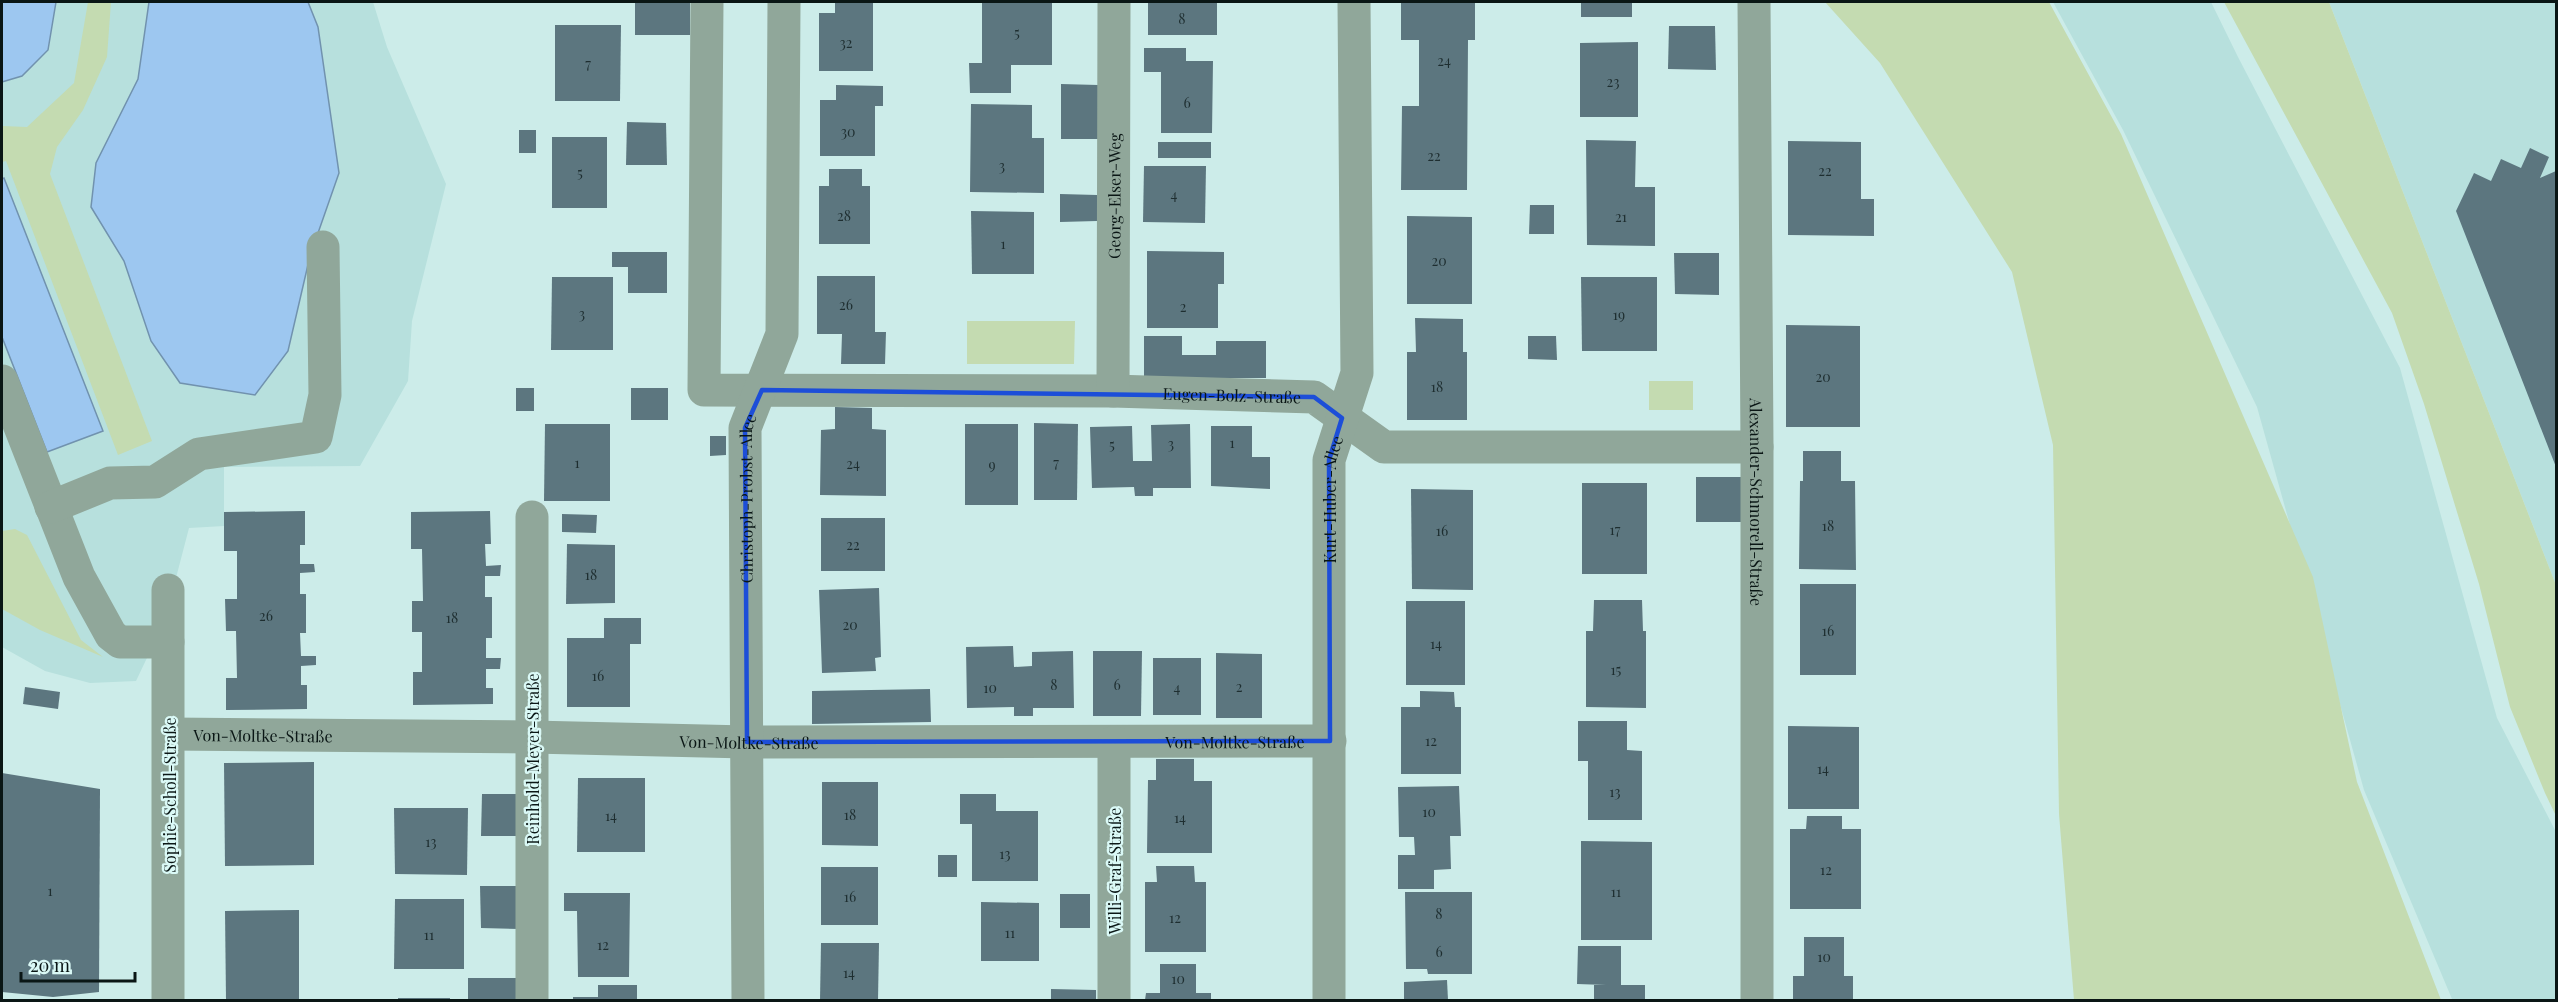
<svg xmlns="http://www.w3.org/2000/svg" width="2558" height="1002" font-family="'Playfair Display',serif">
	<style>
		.built { fill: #b7e0dd }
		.green { fill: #c4dbb1 }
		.water { fill: #9dc7f0; stroke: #7192ae; stroke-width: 1.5 }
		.building { fill: #5c767f }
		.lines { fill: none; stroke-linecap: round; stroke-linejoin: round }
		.minor { stroke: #90a79a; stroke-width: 33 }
		.marked { fill: none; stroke: #1d4ed8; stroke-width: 4.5; stroke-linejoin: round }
		.labels { text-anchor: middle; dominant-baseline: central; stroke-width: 4.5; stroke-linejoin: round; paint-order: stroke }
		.number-label { font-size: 14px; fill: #1e2e30 }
		.street-label { font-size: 16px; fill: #0a1615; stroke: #daf9f6 }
	</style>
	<rect width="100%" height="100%" fill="#ccece9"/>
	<g class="built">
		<path d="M2 2H373L387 47 446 184 412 321 408 381 360 466 224 467V526L189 528 165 620 136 681 90 683 45 671 2 647Z"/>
		<path d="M2053 2H2211L2238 57 2400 368 2497 718 2556 832V1000L2452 999 2364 790 2257 407 2123 130Z"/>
		<path d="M2329 2H2556V585Z"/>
	</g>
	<g class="green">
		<path d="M88 2H111L107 57 83 110 57 147 50 174 152 441 118 455 6 161 2 162V126L27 127 74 83Z"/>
		<path d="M1825 2H2049L2121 134 2313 577 2357 782 2441 1000H2074L2059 814 2053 445 2012 272 1880 63Z"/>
		<path d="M2224 2H2329L2556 585V816L2545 793 2510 707 2479 584 2424 404 2392 313Z"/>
		<path d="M967 321H1075L1074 364H967Z"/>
		<rect x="1649" y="381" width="44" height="29"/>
		<path d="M15 529 27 535 81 640 103 657 40 630 2 609V531Z"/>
	</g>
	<g class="water">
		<path d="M2 2H56L48 50 22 76 2 82Z"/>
		<path d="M149 2H308L318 27 339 173 310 256 288 351 255 395 180 383 151 341 124 261 91 207 96 163 138 79Z"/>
		<path d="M4 178 103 431 47 452 2 337V179Z"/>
	</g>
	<g class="building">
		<rect x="635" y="2" width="55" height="33"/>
		<path d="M835 2H873V71H819V13H835Z"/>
		<path d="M982 2H1052V65H1011V93H970L969 63H982Z"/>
		<rect x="1148" y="2" width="69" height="33"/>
		<path d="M1401 2H1475V40H1468L1467 190H1401L1402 106H1419V40H1401Z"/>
		<rect x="1581" y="2" width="51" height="15"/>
		<path d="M555 25H621L620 101H555Z"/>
		<path d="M1669 26H1715L1716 70 1668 69Z"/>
		<path d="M1638 42V117H1580V43Z"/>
		<path d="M1144 48H1186V61H1213L1212 133H1161V72H1144Z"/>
		<path d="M1061 84 1098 85V139H1061Z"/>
		<path d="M836 85 883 86V106H875V156H820V100H836Z"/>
		<path d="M971 104 1032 105V138H1044V193L970 192Z"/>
		<path d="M627 122 666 123 667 165H626Z"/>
		<rect x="519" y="130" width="17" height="23"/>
		<rect x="552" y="137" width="55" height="71"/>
		<path d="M1586 140 1636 141 1635 187H1655V246L1587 245Z"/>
		<path d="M1788 141 1861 142V199H1874V236L1788 235Z"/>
		<rect x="1158" y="142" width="53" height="16"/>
		<path d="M2530 148 2549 157 2540 178 2556 171V467L2456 211 2474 173 2491 181 2501 159 2521 168Z"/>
		<path d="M1144 166H1206L1205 223 1143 222Z"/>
		<path d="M829 169H862V186H870V244H819V186H829Z"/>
		<path d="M1060 194 1097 195V221L1060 222Z"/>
		<path d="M1530 205H1554V234H1529Z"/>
		<path d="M971 211 1034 212V274H972Z"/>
		<path d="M1407 216 1472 217V304H1407Z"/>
		<path d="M1147 251 1224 252V284H1218V328H1147Z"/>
		<path d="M612 252H667V293H628V267H612Z"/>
		<path d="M1674 253H1719V295L1675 294Z"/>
		<path d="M817 276H875V332H886L885 364H841L842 334H817Z"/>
		<path d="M552 277H613V350H551Z"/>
		<path d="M1581 277H1657V351H1582Z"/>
		<path d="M1415 318 1463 319V352H1467V420H1407V352H1416Z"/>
		<path d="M1786 325 1860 326V427H1786Z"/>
		<path d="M1144 336H1182V355H1216V341H1266V378H1144Z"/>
		<path d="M1528 336H1556L1557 360 1528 359Z"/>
		<rect x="516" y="388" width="18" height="23"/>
		<rect x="631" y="388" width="37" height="32"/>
		<path d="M835 407 872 408V429L886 430V496L820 495 821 430 835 429Z"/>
		<path d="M1034 423 1078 424 1077 500H1034Z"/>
		<path d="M545 424H610V501H544Z"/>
		<rect x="965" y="424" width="53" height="81"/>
		<path d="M1190 424 1191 488H1153V496H1135L1134 487 1092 488 1090 427 1132 426 1133 461H1152L1151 425Z"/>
		<path d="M1211 426H1252V457H1270V489L1211 486Z"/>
		<path d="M710 436H726V455L710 456Z"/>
		<path d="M1803 451H1841V481H1855L1856 570 1799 569 1800 481H1803Z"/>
		<rect x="1696" y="477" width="45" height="45"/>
		<rect x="1582" y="483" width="65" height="91"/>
		<path d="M1411 489 1473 490V590L1412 589Z"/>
		<path d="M305 511V545H300V564H314L315 572 300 573V594H306V633H300L301 656H316V665L301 666V685H307V709L226 710V678H237L236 631H226L225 599H237V551H224V512Z"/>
		<path d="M490 511 491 544H485L486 566 501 565 500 576H485V597H492V638H486V658H501L500 669H486V688H493V704L413 705V672H422V632H412V601H423L422 549H411V512Z"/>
		<path d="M562 514 597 515 596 533 562 532Z"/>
		<rect x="821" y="518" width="64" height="53"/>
		<path d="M567 544 615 545V603L566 604Z"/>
		<rect x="1800" y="584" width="56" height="91"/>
		<path d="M879 588 881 657 875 658 876 671 822 673 819 590Z"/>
		<path d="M1594 600H1642L1643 631H1646V708L1586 707V631H1593Z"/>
		<rect x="1406" y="601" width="59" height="84"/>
		<path d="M604 618H641V644H630V707H567V638H604Z"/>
		<path d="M1013 646 1014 667 1032 666V652L1073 651 1074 708H1033V716H1014V707L967 708 966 647Z"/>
		<path d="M1093 651H1142L1141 716H1093Z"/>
		<path d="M1216 653 1262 654V718H1216Z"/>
		<rect x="1153" y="658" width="48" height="57"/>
		<path d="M25 687 60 692 58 709 23 704Z"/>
		<path d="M930 689 931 722 812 724V691Z"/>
		<path d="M1420 691 1454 692 1455 707H1461V774H1401V707H1420Z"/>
		<path d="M1578 721H1627V750L1642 751V820H1588V761H1578Z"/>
		<path d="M1788 726 1859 727V809H1788Z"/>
		<path d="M1156 759H1194V781H1212V853H1147L1148 780H1156Z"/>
		<path d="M314 762V865L225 866 224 763Z"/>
		<path d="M2 773 100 789 99 992 53 997 2 992Z"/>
		<path d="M578 778H645V852H577Z"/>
		<path d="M822 782H878V846L822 845Z"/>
		<path d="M1459 786 1461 836H1450L1451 869 1434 870V889H1398V855H1415L1414 837H1399L1398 787Z"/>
		<path d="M482 794H519V836H481Z"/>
		<path d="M960 794H996V811H1038V881H972V824H960Z"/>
		<path d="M394 808H468L467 875 395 874Z"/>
		<path d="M1807 816H1842V829H1861V909H1790V829H1806Z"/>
		<path d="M1581 841 1652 842V940H1581Z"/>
		<rect x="938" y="855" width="19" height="22"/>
		<path d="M1156 866H1194L1195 882H1206V952H1145V882H1157Z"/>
		<rect x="821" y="867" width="57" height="58"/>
		<path d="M480 886H519V929L481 928Z"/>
		<path d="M1405 892H1472V974H1428L1427 969H1406Z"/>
		<path d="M564 893H630L629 977H578L577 911H564Z"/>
		<rect x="1060" y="894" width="30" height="34"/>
		<path d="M395 899H464V969H394Z"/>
		<path d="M981 902 1039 903V961H981Z"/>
		<path d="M299 910V1000H226L225 911Z"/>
		<path d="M1804 937H1844V976H1853V1000H1793V976H1804Z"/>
		<path d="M821 943H879L878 1000H820Z"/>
		<path d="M1578 946H1621V985H1645V1000H1594V985H1606L1577 984Z"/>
		<path d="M1160 964H1196V993H1211V1000H1145L1146 993H1160Z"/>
		<rect x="468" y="978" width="51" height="22"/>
		<path d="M1447 980 1448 1000H1404V982Z"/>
		<path d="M598 985H637V1000H573V997H598Z"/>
		<path d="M1051 989 1096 990V1000H1051Z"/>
		<rect x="398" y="998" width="52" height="2"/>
	</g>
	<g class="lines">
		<g class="minor">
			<path id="s1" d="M707 2 704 390 1113 391 1314 397 1384 447H1757"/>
			<path id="s2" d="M1754 2 1757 447V1000"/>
			<path d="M2 381 79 577 111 635 120 642H168"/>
			<path id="s3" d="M1113 391 1114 2"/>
			<path d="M51 507 110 483 155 482 199 454 316 437 325 395 323 247"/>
			<path id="s4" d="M169 734 532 737 747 742 1330 741"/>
			<path d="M168 1000V590"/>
			<path d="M532 1000V517"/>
			<path id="s5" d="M748 1000 745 428 782 334 784 2"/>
			<path d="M1114 1000V742"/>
			<path id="s6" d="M1329 1000V460L1357 373 1354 2"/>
		</g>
	</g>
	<path class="marked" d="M762 390 1314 397 1342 418 1329 460 1330 741 747 742 745 428Z"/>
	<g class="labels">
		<g class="number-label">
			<text x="1182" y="18">8</text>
			<text x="1017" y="32">5</text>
			<text x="846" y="42">32</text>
			<text x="1444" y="60">24</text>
			<text x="588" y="63">7</text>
			<text x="1613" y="81">23</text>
			<text x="1187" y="102">6</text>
			<text x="848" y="131">30</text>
			<text x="1434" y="155">22</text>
			<text x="1002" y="165">3</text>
			<text x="1825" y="170">22</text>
			<text x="580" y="172">5</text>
			<text x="1174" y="194">4</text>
			<text x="844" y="215">28</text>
			<text x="1621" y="216">21</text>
			<text x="1003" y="243">1</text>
			<text x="1439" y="260">20</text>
			<text x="846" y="304">26</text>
			<text x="1183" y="306">2</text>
			<text x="582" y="313">3</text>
			<text x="1619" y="314">19</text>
			<text x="1823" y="376">20</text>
			<text x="1437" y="386">18</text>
			<text x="1232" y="442">1</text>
			<text x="1171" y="443">3</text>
			<text x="1112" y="444">5</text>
			<text x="577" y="462">1</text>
			<text x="1056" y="462">7</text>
			<text x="853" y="463">24</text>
			<text x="992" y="464">9</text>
			<text x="1828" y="525">18</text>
			<text x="1615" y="529">17</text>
			<text x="1442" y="530">16</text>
			<text x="853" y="544">22</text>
			<text x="591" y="574">18</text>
			<text x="266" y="615">26</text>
			<text x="452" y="617">18</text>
			<text x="850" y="624">20</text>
			<text x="1828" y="630">16</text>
			<text x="1436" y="643">14</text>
			<text x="1616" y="669">15</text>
			<text x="598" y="675">16</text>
			<text x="1054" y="684">8</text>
			<text x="1117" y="684">6</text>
			<text x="1239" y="686">2</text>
			<text x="990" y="687">10</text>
			<text x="1177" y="687">4</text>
			<text x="1431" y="740">12</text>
			<text x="1823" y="768">14</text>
			<text x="1615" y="791">13</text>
			<text x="1429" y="811">10</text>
			<text x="850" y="814">18</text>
			<text x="611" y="815">14</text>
			<text x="1180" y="817">14</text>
			<text x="431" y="841">13</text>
			<text x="1005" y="853">13</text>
			<text x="1826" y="869">12</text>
			<text x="50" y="890">1</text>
			<text x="1616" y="891">11</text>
			<text x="850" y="896">16</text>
			<text x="1439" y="913">8</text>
			<text x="1175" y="917">12</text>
			<text x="1010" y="932">11</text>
			<text x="429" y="934">11</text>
			<text x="603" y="944">12</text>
			<text x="1439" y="951">6</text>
			<text x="1824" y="956">10</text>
			<text x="849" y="972">14</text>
			<text x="1178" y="978">10</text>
		</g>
		<g class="street-label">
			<text stroke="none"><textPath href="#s3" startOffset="195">Georg-Elser-Weg</textPath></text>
			<text stroke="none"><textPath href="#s1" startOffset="916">Eugen-Bolz-Straße</textPath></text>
			<text stroke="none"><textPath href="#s5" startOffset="502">Christoph-Probst-Allee</textPath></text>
			<text stroke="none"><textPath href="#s6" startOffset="501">Kurt-Huber-Allee</textPath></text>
			<text stroke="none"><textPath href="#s2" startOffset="500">Alexander-Schmorell-Straße</textPath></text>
			<text stroke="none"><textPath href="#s4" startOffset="94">Von-Moltke-Straße</textPath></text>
			<text stroke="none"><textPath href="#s4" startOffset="580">Von-Moltke-Straße</textPath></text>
			<text stroke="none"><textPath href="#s4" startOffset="1066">Von-Moltke-Straße</textPath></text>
			<text transform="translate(532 759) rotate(-90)">Reinhold-Meyer-Straße</text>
			<text transform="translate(169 795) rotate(-90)">Sophie-Scholl-Straße</text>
			<text transform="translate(1114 871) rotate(-90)">Willi-Graf-Straße</text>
		</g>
	</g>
	<rect width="2558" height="1002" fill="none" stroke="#0a1615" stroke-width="6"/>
	<path d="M21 972v9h114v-9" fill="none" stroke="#0a1615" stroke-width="3"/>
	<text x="30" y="972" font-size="18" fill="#0a1615" stroke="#daf9f6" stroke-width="4.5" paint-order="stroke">20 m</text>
</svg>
